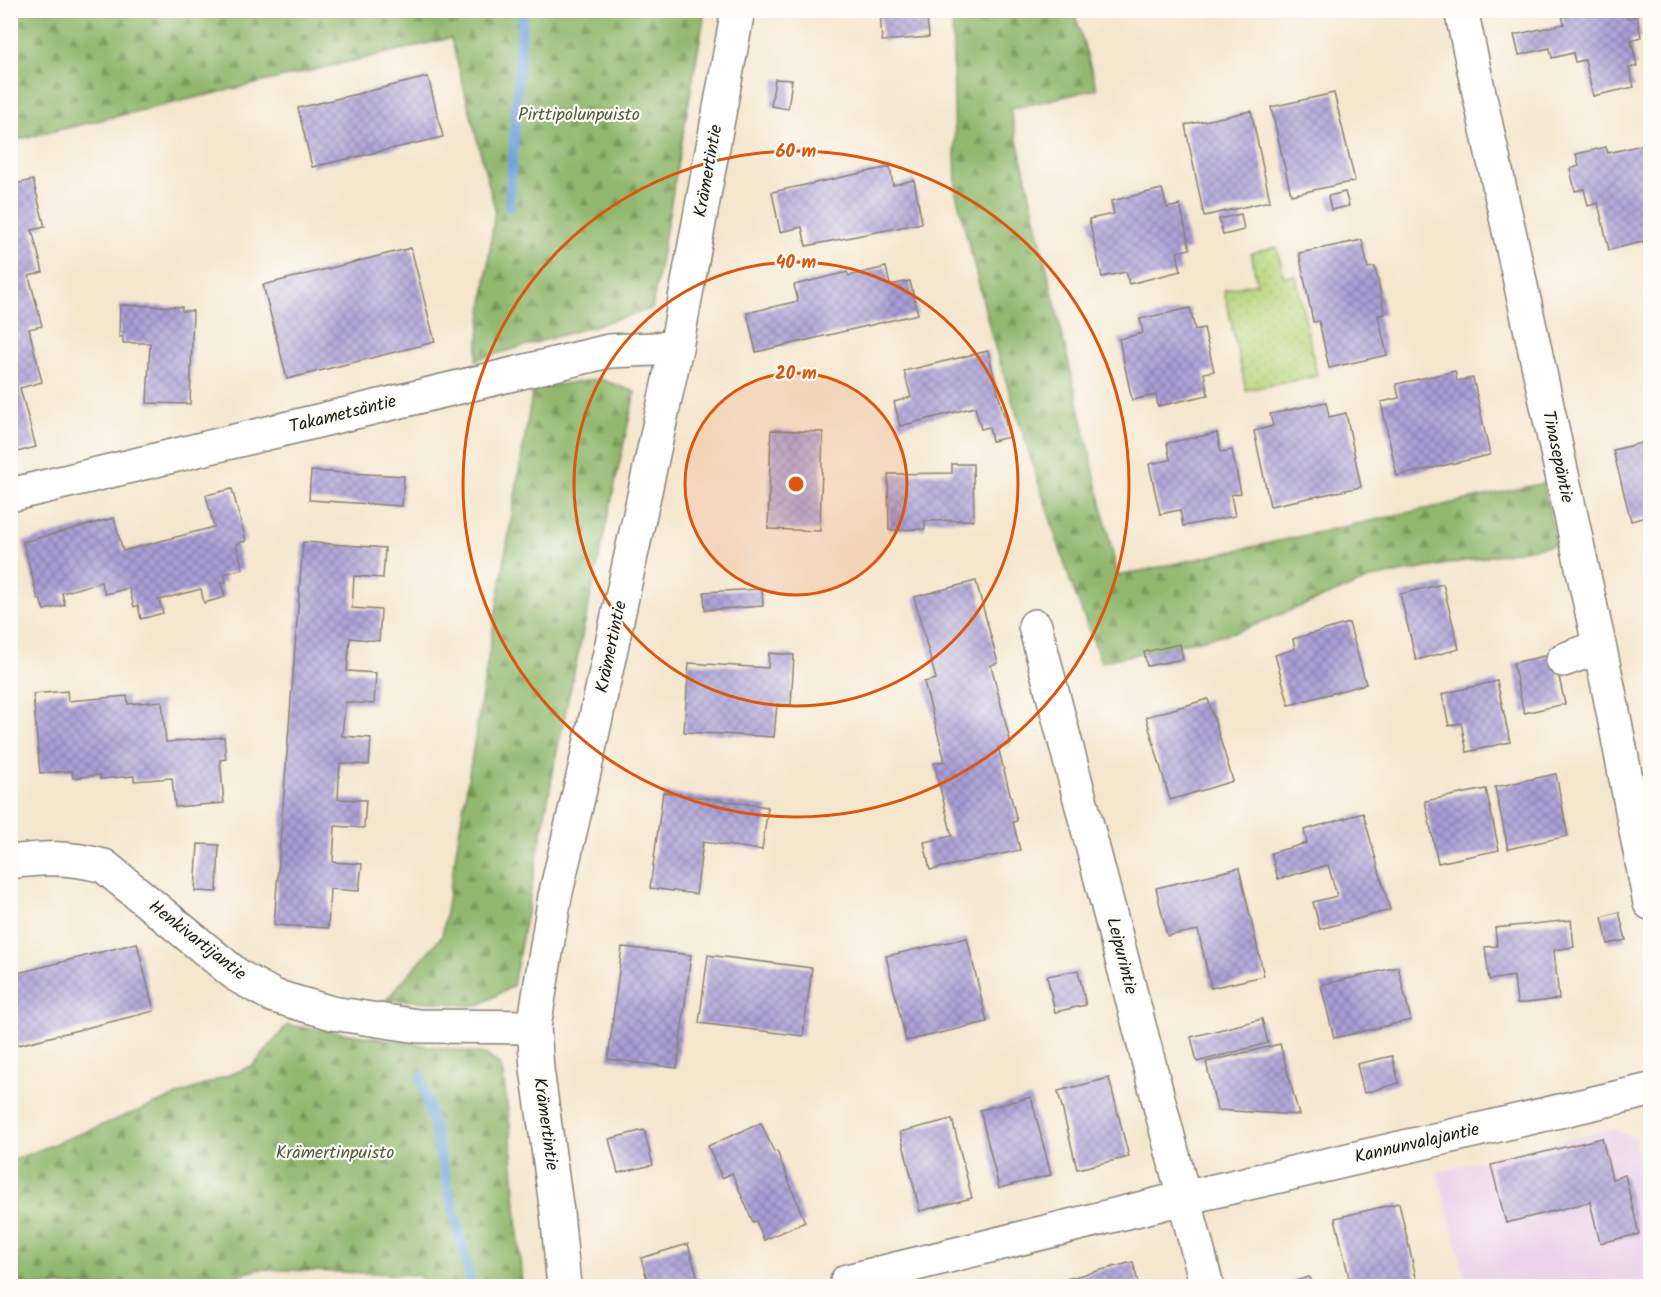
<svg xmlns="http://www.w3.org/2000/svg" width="1661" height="1297" font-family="Kalam,sans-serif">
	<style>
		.built { fill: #ecd1ea }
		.green { fill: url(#green-dots); stroke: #6a7a4e; stroke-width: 1.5 }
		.forest { fill: url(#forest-firs); stroke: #566a45; stroke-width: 1.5 }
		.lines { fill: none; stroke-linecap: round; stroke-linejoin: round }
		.stream { stroke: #6ba0d8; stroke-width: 10 }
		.building { fill: url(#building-cross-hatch) }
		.minor-casing { stroke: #888175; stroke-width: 36 }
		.minor { stroke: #fff; stroke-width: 33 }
		.ring { fill: none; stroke: #de560d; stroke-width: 3 }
		.labels { text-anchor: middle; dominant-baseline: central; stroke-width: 4.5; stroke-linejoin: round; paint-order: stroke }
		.park-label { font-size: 18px; fill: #525d3f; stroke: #fdfcf7 }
		.street-label { font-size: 18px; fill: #1c1c1c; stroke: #fdfcf7 }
		.centre { fill: #de560d; stroke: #fdfcf7; stroke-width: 3 }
		.ring-label { font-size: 18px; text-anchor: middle; font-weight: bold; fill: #de560d; stroke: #fdfcf7; stroke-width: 4.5; stroke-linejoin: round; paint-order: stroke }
	</style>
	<defs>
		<pattern id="green-dots" width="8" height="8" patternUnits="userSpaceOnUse" patternTransform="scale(1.5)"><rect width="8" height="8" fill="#b7d77f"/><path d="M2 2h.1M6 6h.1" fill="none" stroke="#9db86d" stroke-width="1.8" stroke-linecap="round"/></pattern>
		<pattern id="forest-firs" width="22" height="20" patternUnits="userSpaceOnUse" patternTransform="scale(1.5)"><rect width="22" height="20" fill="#91b86e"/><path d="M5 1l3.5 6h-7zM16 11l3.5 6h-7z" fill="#76955a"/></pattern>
		<pattern id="building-cross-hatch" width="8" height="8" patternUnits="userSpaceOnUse" patternTransform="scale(1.5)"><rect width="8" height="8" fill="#a99fd6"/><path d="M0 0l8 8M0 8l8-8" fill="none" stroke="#8981ad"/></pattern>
	</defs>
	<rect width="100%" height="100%" fill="#fdfcf7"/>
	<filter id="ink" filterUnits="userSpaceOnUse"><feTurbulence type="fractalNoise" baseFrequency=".0167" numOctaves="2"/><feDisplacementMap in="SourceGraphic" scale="12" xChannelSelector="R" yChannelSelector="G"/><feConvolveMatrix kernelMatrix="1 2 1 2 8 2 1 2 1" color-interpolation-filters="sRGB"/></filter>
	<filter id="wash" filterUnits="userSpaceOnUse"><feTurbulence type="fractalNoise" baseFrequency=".008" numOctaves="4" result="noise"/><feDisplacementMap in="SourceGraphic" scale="24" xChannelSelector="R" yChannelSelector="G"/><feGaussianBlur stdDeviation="1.35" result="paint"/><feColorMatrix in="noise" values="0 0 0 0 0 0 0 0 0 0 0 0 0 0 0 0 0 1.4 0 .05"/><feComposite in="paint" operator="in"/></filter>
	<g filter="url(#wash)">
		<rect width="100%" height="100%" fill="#f5e6ce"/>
		<path class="built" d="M1610 1129 1634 1138 1646 1183 1650 1203V1286H1468L1437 1172Z"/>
		<path class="green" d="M1277 247 1284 277 1296 275 1317 376 1246 390 1224 290 1257 283 1251 253Z"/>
		<g class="forest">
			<path d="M10 11H705L652 309 476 360 495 209 451 38 11 141Z"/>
			<path d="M952 11H1074L1097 89 1010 109 1118 576 1544 483 1556 544 1372 578 1239 631 1101 662 1070 580 993 341 956 193Z"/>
			<path d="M600 379 635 392 557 751 513 986 477 1006 420 1001 386 1000 442 936 533 388Z"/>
			<path d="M287 1025 485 1054 499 1064 503 1074 510 1126 522 1286H428L418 1275 259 1269 202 1286H11V1161L254 1065Z"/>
		</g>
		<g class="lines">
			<g class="stream">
				<path d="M509 207 523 10"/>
				<path d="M421 1076 472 1286"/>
			</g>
		</g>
		<g id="blocks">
			<g class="building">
				<path d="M880 10H926L929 37 882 41Z"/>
				<path d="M1561 10H1625L1627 18 1637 16 1641 37 1631 40 1637 66 1629 68 1634 87 1593 96 1585 60 1575 62 1573 53 1552 58 1550 48 1519 55 1514 35 1564 24Z"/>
				<path d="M428 77 443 137 312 167 298 108Z"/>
				<path d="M775 79 792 80 788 109 771 106Z"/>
				<path d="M1334 93 1355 181 1291 195 1271 107Z"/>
				<path d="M1251 111 1270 201 1204 216 1185 125Z"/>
				<path d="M1650 143V240L1609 250 1598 203 1588 206 1584 189 1575 191 1570 169 1579 166 1576 154 1606 147 1608 153Z"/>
				<path d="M890 167 893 185 914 180 922 223 806 246 802 227 780 232 772 192Z"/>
				<path d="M33 180 45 227 32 230 43 272 29 276 42 326 29 329 42 382 20 388 36 447 10 454V185Z"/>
				<path d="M1162 189 1167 208 1180 205 1190 249 1177 252 1181 271 1129 284 1126 272 1102 277 1089 219 1114 214 1111 201Z"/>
				<path d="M1345 192 1349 206 1331 210 1328 196Z"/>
				<path d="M1241 214 1244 230 1223 235 1219 219Z"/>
				<path d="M1362 240 1368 268 1375 267 1385 314 1378 315 1387 355 1329 368 1319 321 1313 322 1299 253Z"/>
				<path d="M411 248 435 342 287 379 263 285Z"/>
				<path d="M886 267 890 285 910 281 918 314 756 352 747 313 798 301 794 285 847 272 849 276Z"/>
				<path d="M120 305 182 307V311H193L190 404 147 403 150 343H123V337H119Z"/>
				<path d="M1190 308 1195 330 1204 328 1214 371 1204 373 1208 395 1158 406 1156 395 1132 400 1119 339 1143 333 1140 319Z"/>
				<path d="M988 351 1009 437 992 441 989 427 981 429 975 407 900 426 894 402 911 397 904 371Z"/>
				<path d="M1455 371 1457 381 1473 378 1490 455 1397 476 1381 402 1399 398 1396 384Z"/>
				<path d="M1326 402 1329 417 1346 413 1361 487 1270 506 1254 431 1273 426 1270 414Z"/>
				<path d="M771 430 823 432 820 531 768 529Z"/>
				<path d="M1217 433 1221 452 1232 450 1241 493 1231 495 1235 516 1183 526 1180 510 1160 514 1149 464 1170 460 1167 443Z"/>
				<path d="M1650 441V516L1631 521 1613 450Z"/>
				<path d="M952 464H973L974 520 925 521V529L889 530 888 474 952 473Z"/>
				<path d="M311 471 404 476 402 506 309 500Z"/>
				<path d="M232 489 246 541 236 544 243 569 224 574 226 582 221 583 225 597 204 603 201 589 159 600 163 613 141 619 138 605 134 607 129 588 105 594 101 582 62 593 65 605 44 610 40 599H38L23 542 114 518 123 551 214 527 206 495Z"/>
				<path d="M303 542 385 548 383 578 354 576 352 608 381 610 379 641 350 638 347 671 376 673 374 704 345 702 342 736 371 738 369 765 340 763 338 799 366 800 364 828 335 826 333 862 362 864 359 891 330 889 328 928 274 925Z"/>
				<path d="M976 581 998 663 991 665 1011 744 998 747 1017 821 1013 822 1020 850 930 870 924 842 952 836 934 763 945 761 924 682 936 679 914 597Z"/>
				<path d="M1443 584 1459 649 1416 660 1400 594Z"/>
				<path d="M762 589 763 606 705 610 704 592Z"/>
				<path d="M1349 623 1366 684 1289 705 1275 655 1295 649 1293 639Z"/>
				<path d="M1180 644 1183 659 1147 666 1144 652Z"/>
				<path d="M769 653 794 655 791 705 777 704 774 737 684 732 689 663 768 668Z"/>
				<path d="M1554 654 1565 704 1524 713 1513 663Z"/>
				<path d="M1497 681 1510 742 1467 752 1461 723 1449 726 1442 694Z"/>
				<path d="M67 691 68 701 127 696 128 704 162 701 166 742 224 737 226 759 220 760 224 803 175 807 172 778 134 781V776L100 779V775L73 778 72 771 40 773 33 694Z"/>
				<path d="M1208 699 1233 781 1170 800 1146 717Z"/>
				<path d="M1556 774 1568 836 1508 849 1495 787Z"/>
				<path d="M1486 789 1499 850 1438 863 1425 801Z"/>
				<path d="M663 792 768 807 762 850 703 842 696 894 650 888Z"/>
				<path d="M1363 813 1390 910 1320 929 1313 902 1337 896 1328 865 1278 879 1271 853 1307 843 1304 830Z"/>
				<path d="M198 844 219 845 217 892 195 891Z"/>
				<path d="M1239 868 1264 976 1211 988 1198 930 1167 936 1156 888Z"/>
				<path d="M1619 912 1626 940 1608 944 1602 917Z"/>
				<path d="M1571 920 1574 947 1554 950 1559 999 1517 1004 1514 976 1489 980 1485 947 1497 946 1495 928Z"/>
				<path d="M967 938 987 1022 906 1041 886 956Z"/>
				<path d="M137 943 154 1011 18 1045 10 1015V975Z"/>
				<path d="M622 947 691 955 677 1068 608 1059Z"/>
				<path d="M708 955 812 968 803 1036 699 1023Z"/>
				<path d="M1398 967 1411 1020 1334 1038 1321 985Z"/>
				<path d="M1078 970 1086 1005 1055 1012 1047 976Z"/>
				<path d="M1262 1019 1268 1043 1197 1062 1191 1037Z"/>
				<path d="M1280 1044 1299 1115 1217 1110 1206 1062Z"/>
				<path d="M1392 1056 1399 1083 1364 1093 1357 1064Z"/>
				<path d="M1109 1078 1129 1157 1077 1169 1058 1091Z"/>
				<path d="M1031 1097 1051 1175 999 1188 980 1110Z"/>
				<path d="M952 1119 972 1198 920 1211 900 1132Z"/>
				<path d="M761 1123 774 1152 777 1151 805 1222 764 1240 756 1221 753 1222 732 1173 722 1178 708 1146Z"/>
				<path d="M644 1130 653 1165 618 1173 609 1139Z"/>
				<path d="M1602 1138 1612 1179 1625 1175 1639 1234 1600 1243 1590 1202 1506 1223 1491 1165Z"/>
				<path d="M1399 1203 1418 1286H1351L1335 1218Z"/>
				<path d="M688 1244 700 1286H649L641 1258Z"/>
				<path d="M1133 1262 1139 1286H1038Z"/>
				<path d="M1309 1277 1312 1286H1277Z"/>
			</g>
		</g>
	</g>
	<g filter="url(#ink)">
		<use href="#blocks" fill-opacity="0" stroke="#888175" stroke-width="1.5"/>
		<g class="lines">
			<g class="minor-casing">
				<g id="minor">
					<path d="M1461 10 1608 686 1650 903"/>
					<path d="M10 495 609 351 676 348"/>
					<path d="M1035 626 1207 1286"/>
					<path d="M1563 660 1599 647"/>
					<path d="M10 862C47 857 69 857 104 866L238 976 274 996 332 1013 418 1026 534 1027"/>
					<path d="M847 1281 1184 1198 1650 1090"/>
					<path d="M564 1286 557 1212 537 1069 534 1027 555 896 585 768 676 348 738 10"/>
				</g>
			</g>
			<use href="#minor" class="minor"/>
		</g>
	</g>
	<circle cx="796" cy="484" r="111" fill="#de560d" fill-opacity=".12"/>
	<g class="ring">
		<circle cx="796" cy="484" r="111"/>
		<circle cx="796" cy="484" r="222"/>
		<circle cx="796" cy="484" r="333"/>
	</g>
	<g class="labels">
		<g class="park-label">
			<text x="579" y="115">Pirttipolunpuisto</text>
			<text x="335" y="1153">Krämertinpuisto</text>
		</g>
		<g class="street-label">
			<text transform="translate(709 171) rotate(-80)">Krämertintie</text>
			<text transform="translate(343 415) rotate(-14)">Takametsäntie</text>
			<text transform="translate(1557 457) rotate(78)">Tinasepäntie</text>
			<text transform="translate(612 647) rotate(-78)">Krämertintie</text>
			<text transform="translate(197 941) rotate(38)">Henkivartijantie</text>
			<text transform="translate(1121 956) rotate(76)">Leipurintie</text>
			<text transform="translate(545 1124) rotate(82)">Krämertintie</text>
			<text transform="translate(1417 1144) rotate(-13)">Kannunvalajantie</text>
		</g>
	</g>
	<circle cx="796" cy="484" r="9" class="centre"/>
	<g class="ring-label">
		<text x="796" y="157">60 m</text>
		<text x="796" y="268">40 m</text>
		<text x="796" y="379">20 m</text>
	</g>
	<rect width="1661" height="1297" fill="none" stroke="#fdfcf7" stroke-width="36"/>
</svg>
